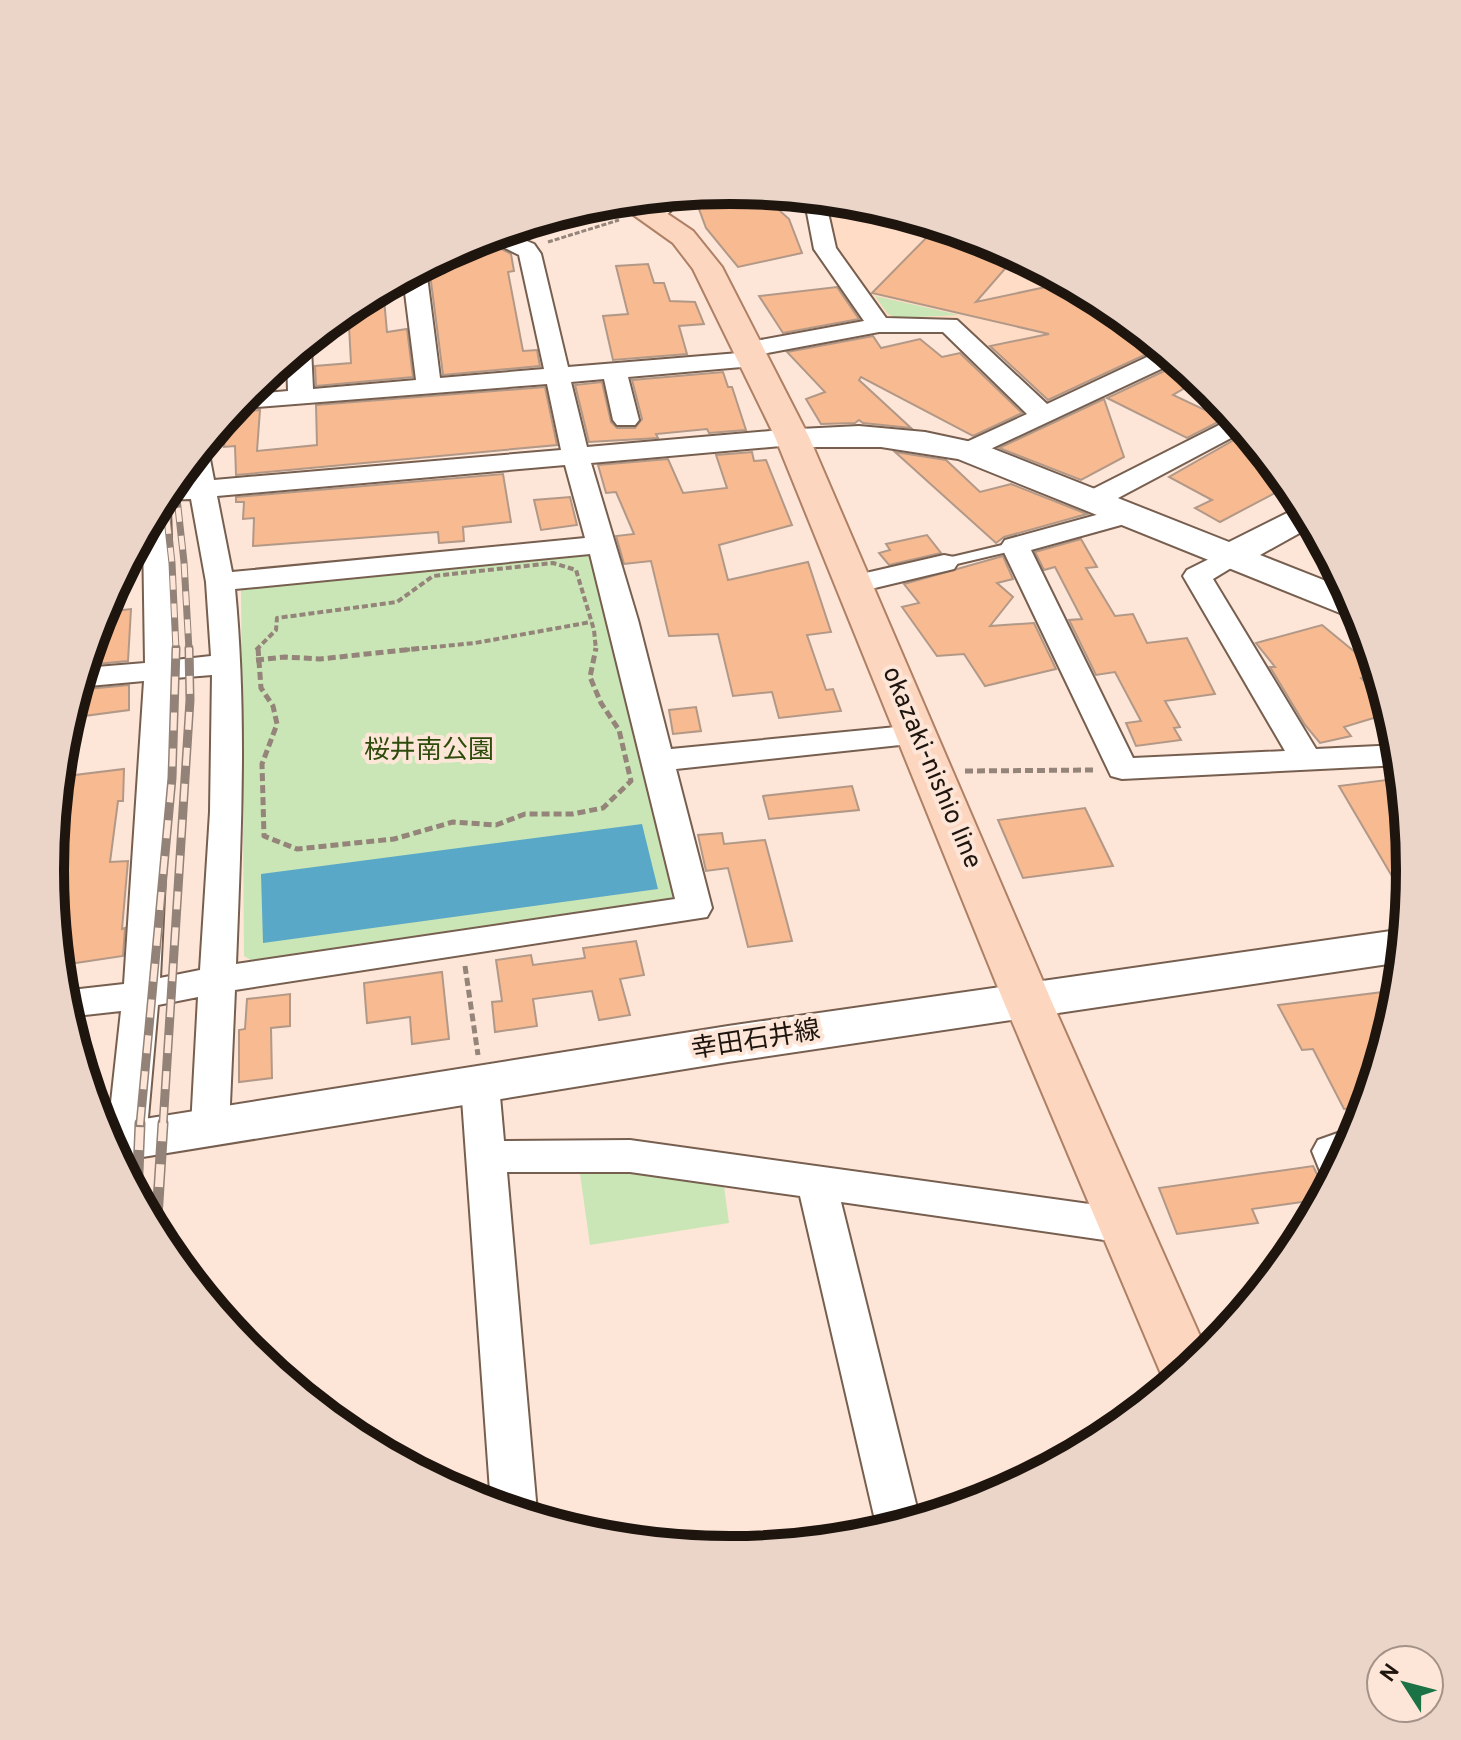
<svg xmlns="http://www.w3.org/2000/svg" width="1461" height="1740" font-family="Overpass,'Noto Sans JP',sans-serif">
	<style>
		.built { fill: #ffdcc5 }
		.green { fill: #cae6b6 }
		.water { fill: #5aa8c8 }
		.building { fill: #f8ba91; stroke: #b29887; stroke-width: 2 }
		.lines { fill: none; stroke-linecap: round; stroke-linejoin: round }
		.service-casing { stroke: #775f50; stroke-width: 4 }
		.minor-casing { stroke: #775f50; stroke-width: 4 }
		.tertiary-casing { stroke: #775f50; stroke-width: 4 }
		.secondary-casing { stroke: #775f50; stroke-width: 4 }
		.primary-casing { stroke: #ae8065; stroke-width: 4 }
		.path-far2 { stroke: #948479; stroke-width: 3; stroke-dasharray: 5 2; stroke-linecap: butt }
		.path-far1 { stroke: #948479; stroke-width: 4; stroke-dasharray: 6 3; stroke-linecap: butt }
		.path { stroke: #948479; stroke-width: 5; stroke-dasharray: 8 4; stroke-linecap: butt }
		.service { fill: #fff; fill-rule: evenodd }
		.minor { fill: #fff; fill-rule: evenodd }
		.tertiary { fill: #fff; fill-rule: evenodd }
		.secondary { fill: #fff; fill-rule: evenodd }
		.primary { fill: #fdd6bf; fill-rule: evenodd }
		.rail-far2-casing { stroke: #928277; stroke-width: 7 }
		.rail-far1-casing { stroke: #928277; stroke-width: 9 }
		.rail-casing { stroke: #928277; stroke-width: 11 }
		.rail-far2 { stroke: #fde6d8; stroke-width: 5; stroke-dasharray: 14; stroke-linecap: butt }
		.rail-far1 { stroke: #fde6d8; stroke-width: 6; stroke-dasharray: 18; stroke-linecap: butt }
		.rail { stroke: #fde6d8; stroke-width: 8; stroke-dasharray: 23; stroke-linecap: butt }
		.labels { text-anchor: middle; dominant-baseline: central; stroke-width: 8; stroke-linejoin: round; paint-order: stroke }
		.park-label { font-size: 26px; fill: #2d4b0b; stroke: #fde6d8 }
		.street-label { font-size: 26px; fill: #1f150f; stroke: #fde6d8 }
		.rim { fill: none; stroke: #1f150f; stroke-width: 10 }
	</style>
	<rect width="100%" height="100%" fill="#fde6d8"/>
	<path class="built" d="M822 199 864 203 991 241 1109 304 1150 338 1114 323 987 352 954 321 895 320 884 316 835 250Z"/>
	<g class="green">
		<path d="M875 296 959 315 897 318 888 314Z"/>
		<path d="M585 551 596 557 683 894 673 902 254 962 244 956 241 589 251 583Z"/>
		<path d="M579 1167 723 1179 729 1223 590 1245Z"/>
	</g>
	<path class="water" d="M642 824 658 889 263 943 261 874Z"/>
	<g class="building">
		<path d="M731 190 759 192 789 219 802 253 738 267 706 228 693 193Z"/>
		<path d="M929 235 1017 255 976 302 1064 283 1113 324 1142 337 1132 342 1151 352 1048 400 990 346 1049 334 872 293Z"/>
		<path d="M480 238 511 254 514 271 508 272 523 351 537 350 540 366 443 375 430 274 445 273 442 256Z"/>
		<path d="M648 264 654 283H664L670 301 695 302 704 324 679 326 687 354 613 360 603 316 628 314 616 266Z"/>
		<path d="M837 287 859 319 783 333 759 296Z"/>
		<path d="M383 288 387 332 407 329 413 377 316 386 315 366 351 363 348 308Z"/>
		<path d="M873 336 881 348 920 339 942 357 960 353 1022 413 973 436 861 377 859 380 911 428 863 423 859 420 855 423 821 424 806 399 825 392 787 352Z"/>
		<path d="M1177 365 1200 379 1173 395 1224 419 1187 438 1107 398Z"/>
		<path d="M723 372 728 387H732L746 430 709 433 707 429 656 434 658 438 589 442 575 385 602 382 611 422 617 428H635L642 419 632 380Z"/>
		<path d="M545 387 557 445 236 475 235 446 224 447 228 415 231 411 260 410 257 451 317 445 316 405Z"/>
		<path d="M1104 399 1124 457 1081 480 999 448Z"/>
		<path d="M1248 432 1290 485 1220 522 1195 508 1212 500 1169 477Z"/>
		<path d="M752 452 754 461 766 460 792 525 719 545 728 580 808 562 831 632 807 635 826 690 833 689 841 711 779 718 772 692 733 696 718 634 669 636 651 561 624 564 616 536 634 534 616 492 606 493 598 465 668 459 683 493 727 488 716 455Z"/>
		<path d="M895 452 946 460 980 492 1011 484 1087 514 1004 537 996 543Z"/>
		<path d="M503 474 511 522 463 527 464 541 439 543 438 532 253 546 254 518 243 519 244 502H236V497Z"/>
		<path d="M570 497 577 525 541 530 534 500Z"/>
		<path d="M927 535 941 553 889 565 879 553 890 550 886 544Z"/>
		<path d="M1081 539 1097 567 1086 568 1115 616 1133 614 1147 643 1187 638 1215 694 1165 701 1180 727 1174 728 1181 740 1136 746 1126 723 1141 721 1115 672 1096 675 1069 620 1082 619 1055 567 1044 570 1035 552Z"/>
		<path d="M1003 556 1013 579 997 583 1013 597 990 626 1034 623 1056 669 985 686 964 654 937 656 902 607 919 603 904 584Z"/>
		<path d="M124 568H127L122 610 131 609 128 661 85 665 102 609Z"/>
		<path d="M1322 625 1378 671 1361 678 1387 703 1390 713 1344 727 1351 736 1320 743 1305 725 1270 667H1275L1256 643Z"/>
		<path d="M129 685V710L69 718 77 690Z"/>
		<path d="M696 707 701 731 673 734 669 710Z"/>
		<path d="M124 769 123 801H118L110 862 128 861 122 929 125 928 123 956 69 964 70 957 59 959 52 889 60 807H56L59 777Z"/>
		<path d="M1402 778 1411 870 1410 876 1393 878 1339 786Z"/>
		<path d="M852 786 859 810 769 819 763 796Z"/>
		<path d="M1085 808 1113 866 1023 878 998 820Z"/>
		<path d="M722 833 724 844 765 840 792 941 748 947 728 868 706 871 698 835Z"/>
		<path d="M636 941 644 975 620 979 630 1015 599 1020 592 991 533 999 537 1026 495 1032 492 1002 502 1001 496 960 531 955 533 965 585 958 583 948Z"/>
		<path d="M442 972 449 1039 412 1044 410 1017 367 1023 364 983Z"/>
		<path d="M1399 990 1366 1106 1344 1109 1313 1049 1302 1050 1278 1005Z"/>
		<path d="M290 994V1026L271 1028 272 1078 239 1082V1030L245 1029 247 999Z"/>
		<path d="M1313 1166 1326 1192 1323 1199 1252 1209 1258 1223 1177 1234 1159 1188Z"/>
	</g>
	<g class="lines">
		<g class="service-casing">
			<path id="service" d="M1015 542 1022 546 1020 549 944 567 937 563 939 560Z"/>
		</g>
		<g class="minor-casing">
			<g id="minor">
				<path d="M804 197 825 199 836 248 886 318 957 320 1047 404 1162 350 1178 361 969 459 960 457 956 451 960 445 1027 414 943 332H879L762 354 765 359 762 364 753 366 628 377 639 420 635 425H617L613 420 604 379 571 382 587 447 792 429 801 431 805 437 801 443 792 445 591 463 638 620 671 749 917 725 928 728 933 735 928 742 676 769 712 908 707 917 235 990 229 1127 224 1138 210 1142 196 1138 191 1127 198 997 158 1005 146 1140 140 1151 126 1155 113 1151 107 1139 121 1011 67 1017 62 991 124 984 144 681 78 687 84 668 145 663 143 533 160 501 170 508 175 660 211 656 206 582 191 499 160 500 171 484 188 483 185 467 201 447 209 454 214 480 561 450 547 384 233 409 244 395 288 391 287 358 306 342 311 348 313 389 416 380 403 277 419 268 427 276 440 378 544 369 519 255 483 237 503 231 534 244 541 254 568 367 739 353 736 349 739 344 864 321 814 249ZM565 465 585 538 232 572 217 496ZM590 554 675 899 236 964C241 839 247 714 235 589ZM212 675 210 812 200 970 160 978 175 678Z"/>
				<path d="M1235 417 1246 430 1103 506H1083L1079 500 1083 494Z"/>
				<path d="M1129 506 1139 508 1143 514 1139 520 1031 550 1133 758 1285 751 1183 576 1187 570 1231 548 1241 550 1245 556 1241 562 1213 579 1316 749 1399 745 1401 765 1122 779 1111 776 1001 546 1005 540Z"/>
				<path d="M944 555 954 557 958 563 954 569 854 593 844 590 840 584 844 578Z"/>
				<path d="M480 1071 493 1075 499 1085 504 1141 630 1140 1125 1209 1139 1214 1145 1226 1139 1238 1125 1243 841 1202 920 1520 878 1533 800 1196 630 1172H507L537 1512 534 1518 491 1505 461 1085 467 1075Z"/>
				<path d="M1352 1128 1359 1131 1331 1183 1324 1181 1312 1151 1318 1140Z"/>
			</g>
		</g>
		<g class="tertiary-casing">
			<g id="tertiary">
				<path d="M680 195C674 211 661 224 642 219L638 213 651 197Z"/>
				<path d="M859 426 925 432 981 444 1229 542 1303 505 1314 525 1260 555 1349 590 1362 617 1345 615 958 459 881 447H792L780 444 775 437 780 430Z"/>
			</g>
		</g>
		<g class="secondary-casing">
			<path id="secondary" d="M1405 929 1402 962 728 1062 118 1161 100 1126 728 1026Z"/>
		</g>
		<g class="primary-casing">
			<path id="primary" d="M644 198 693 231 722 267 809 437 1051 1000 1208 1354 1167 1388 1003 1000 775 437 693 269 673 243 614 201Z"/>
		</g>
		<path class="path-far2" d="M548 242 619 220"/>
		<g class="path-far1">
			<path d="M256 650 276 630 277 618 397 602 433 576 553 563 576 570 594 630 596 650"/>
			<path d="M404 650 475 643 591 622"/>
		</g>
		<g class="path">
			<path d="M258 648 261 688 273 706 277 724 262 764 264 836 297 849 394 839 453 822 496 825 525 814H572L603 808 631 781 619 730 601 703 590 677 596 648"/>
			<path d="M256 660 285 657 320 659 423 648"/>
			<path d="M965 771 1095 770"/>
			<path d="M465 966 478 1055"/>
		</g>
		<use href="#service" class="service"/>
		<use href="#minor" class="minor"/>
		<use href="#tertiary" class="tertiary"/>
		<use href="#secondary" class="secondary"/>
		<use href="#primary" class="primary"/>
		<g class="rail-far2-casing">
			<g id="rail-far2">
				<path d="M175 480 184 562 189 650"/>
				<path d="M164 492 172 563 176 650"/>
			</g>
		</g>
		<g class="rail-far1-casing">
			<g id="rail-far1">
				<path d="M140 1125 172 778 176 648"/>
				<path d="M163 1125 190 700 189 648"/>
			</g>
		</g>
		<g class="rail-casing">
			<g id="rail">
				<path d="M137 1196 140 1123"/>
				<path d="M156 1233 163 1123"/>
			</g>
		</g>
		<use href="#rail-far2" class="rail-far2"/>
		<use href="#rail-far1" class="rail-far1"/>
		<use href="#rail" class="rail"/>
	</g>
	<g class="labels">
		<g class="park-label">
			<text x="429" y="751">桜井南公園</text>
		</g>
		<g class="street-label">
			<text transform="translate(931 768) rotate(67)">okazaki-nishio line</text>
			<text transform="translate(756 1041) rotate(-9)">幸田石井線</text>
		</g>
	</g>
	<path d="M0 0H1461V1740H0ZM64 870a666 666 0 1 1 1332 0a666 666 0 1 1-1332 0Z" fill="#ebd5c8" fill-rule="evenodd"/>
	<path class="rim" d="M64 870a666 666 0 1 1 1332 0a666 666 0 1 1-1332 0Z"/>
	<g transform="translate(1405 1684) rotate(306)"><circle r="38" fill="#fde6d8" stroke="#a49288" stroke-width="2"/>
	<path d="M0-6L14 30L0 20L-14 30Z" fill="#1a7245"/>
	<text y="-12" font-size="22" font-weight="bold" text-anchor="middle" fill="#1f150f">N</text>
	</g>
</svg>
